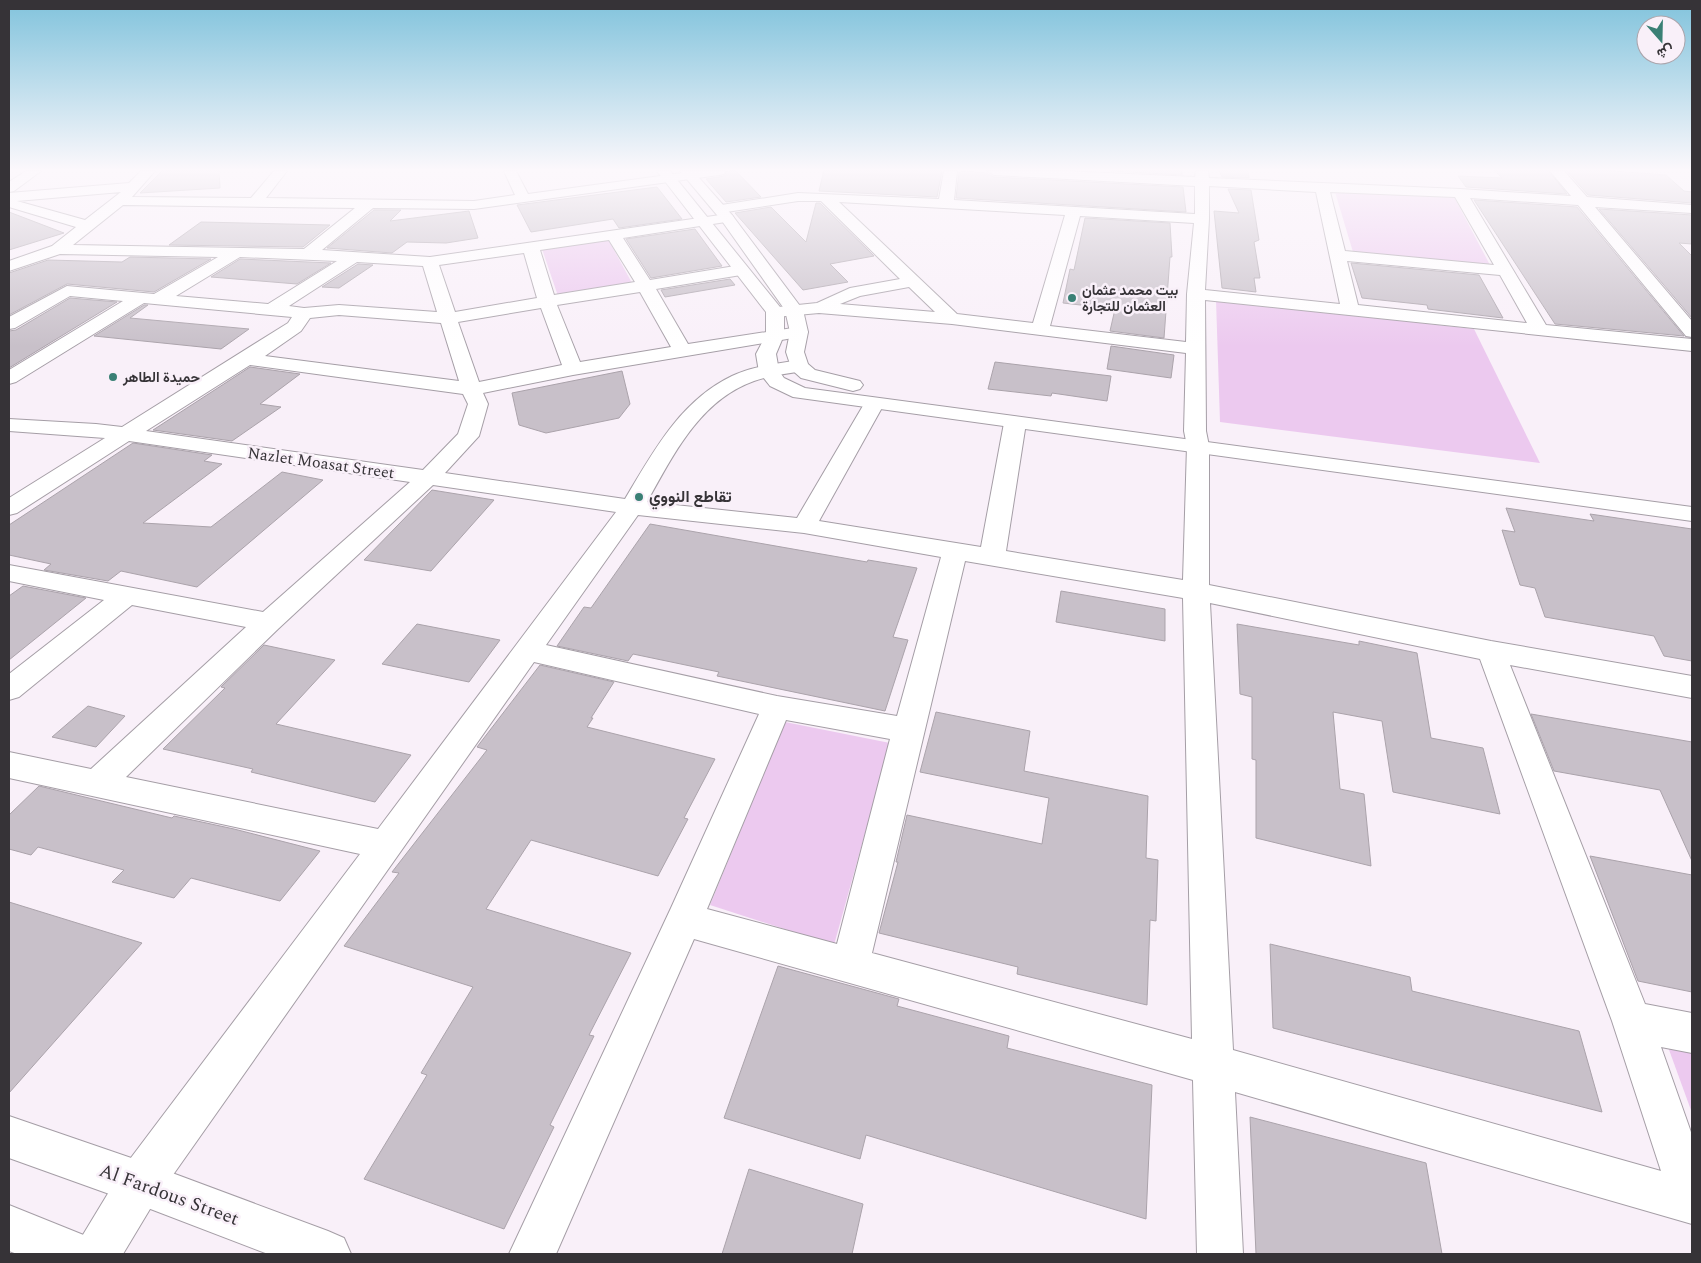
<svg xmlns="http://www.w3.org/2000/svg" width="1701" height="1263" font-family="Spectral,Vazirmatn,serif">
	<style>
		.green { fill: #ecc9ef }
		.building { fill: #c8c0c9; stroke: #aba3ab }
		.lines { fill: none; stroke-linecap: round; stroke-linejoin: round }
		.minor-casing { stroke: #a59ea6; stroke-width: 2 }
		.tertiary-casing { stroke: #a59ea6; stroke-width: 2 }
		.secondary-casing { stroke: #a59ea6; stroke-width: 2 }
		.minor { fill: #fff; fill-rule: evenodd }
		.tertiary { fill: #fff; fill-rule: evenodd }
		.secondary { fill: #fff; fill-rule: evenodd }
		.poi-dot { fill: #3a8075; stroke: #f9f0f9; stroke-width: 2 }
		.labels { text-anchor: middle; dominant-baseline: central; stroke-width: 5; stroke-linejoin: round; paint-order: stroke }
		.far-poi-label { font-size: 14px; font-weight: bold; fill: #363337; stroke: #f9f0f9; text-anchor: start }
		.street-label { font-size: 16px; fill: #363337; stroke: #f9f0f9 }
		.poi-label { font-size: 16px; font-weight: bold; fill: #363337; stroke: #f9f0f9; text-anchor: start }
		.near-street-label { font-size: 19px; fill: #363337; stroke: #f9f0f9 }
	</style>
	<rect width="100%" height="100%" fill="#f9f0f9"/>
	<g class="green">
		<path d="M1335 192 1454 197 1490 265 1353 252Z"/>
		<path d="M608 239 632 283 558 296 542 249Z"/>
		<path d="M1216 300 1474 329 1540 463 1220 422Z"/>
		<path d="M785 722 890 743 834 945 710 905Z"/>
		<path d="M1668 1047 1692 1052V1113Z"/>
	</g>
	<g class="building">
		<path d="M163 170H219L220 188 140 193Z"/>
		<path d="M735 170 761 197 726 202 706 179 724 176 727 171Z"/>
		<path d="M824 170H927L942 171 937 197 819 191Z"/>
		<path d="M1111 170H1182V175L1111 171Z"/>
		<path d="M1219 170H1248L1249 178 1222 177Z"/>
		<path d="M1494 170H1548L1567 194 1466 187 1458 176 1502 178Z"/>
		<path d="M1566 170H1600L1666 175 1684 191 1692 192V203L1588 195Z"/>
		<path d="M966 171 986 173 994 177 1183 187 1186 212 956 198 959 172Z"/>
		<path d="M657 187 682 219 619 228 613 219 531 232 517 205Z"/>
		<path d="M1228 189 1251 190 1259 240 1254 242 1260 278H1254L1256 292 1222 288 1214 211 1239 213Z"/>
		<path d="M1474 200 1577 207 1684 336 1555 324Z"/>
		<path d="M816 203H820L874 256 830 264 848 282 803 290 735 213 771 207 806 242Z"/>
		<path d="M1599 209 1692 215V244L1679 243 1692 256V318Z"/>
		<path d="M374 210H401L390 221 469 211 478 238 446 243 407 242 392 253 327 248Z"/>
		<path d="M9 212 64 233 9 250Z"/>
		<path d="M1085 218 1170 223 1172 257H1170L1164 338 1110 331 1115 309 1063 303 1070 269 1074 270Z"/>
		<path d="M201 222 330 225 303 247 169 245Z"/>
		<path d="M695 229 722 266 651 278 626 239Z"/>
		<path d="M130 257 211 259 154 292 67 284 9 315V273L48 260 122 262Z"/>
		<path d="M240 259 331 263 297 284 211 277Z"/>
		<path d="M1351 263 1479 275 1503 318 1428 309 1427 305 1362 298Z"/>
		<path d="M358 264 373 265 339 288 322 287Z"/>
		<path d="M730 279 735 285 665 297 661 290Z"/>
		<path d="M70 298 117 302 9 368V331L16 330Z"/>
		<path d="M144 305H148L130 318 249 329 221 349 94 336Z"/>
		<path d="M1111 346 1174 355 1171 378 1107 369Z"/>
		<path d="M995 362 1111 376 1107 401 1052 393 1051 396 988 389Z"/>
		<path d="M250 367 300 374 260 404 281 407 232 441 153 430Z"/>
		<path d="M622 371 630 404 619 418 546 433 519 425 512 393Z"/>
		<path d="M133 443 212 455 204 461 222 464 143 523 211 527 282 472 323 480 197 587 121 571 108 581 44 570 51 564 9 555V525Z"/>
		<path d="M432 490 494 500 431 571 364 560Z"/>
		<path d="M1506 508 1594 521 1590 514 1692 529V661L1664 656 1654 636 1545 617 1535 588 1520 585 1502 530 1515 532Z"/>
		<path d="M650 524 867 562 868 560 917 568 893 637 908 640 885 711 717 676 719 672 633 654 628 661 557 646 584 607 591 608Z"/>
		<path d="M23 586 86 598 9 660V596Z"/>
		<path d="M1061 591 1165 609V641L1056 622Z"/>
		<path d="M417 624 500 640 469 682 382 664Z"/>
		<path d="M1237 624 1359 645V641L1417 653 1431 738 1483 748 1500 814 1393 792 1382 721 1333 712 1340 789 1364 794 1371 866 1256 838V760L1252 759V697L1240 694Z"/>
		<path d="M264 645 335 660 276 724 411 755 375 802 251 772 253 769 163 749 225 688 221 687Z"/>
		<path d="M540 665 614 682 591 718H593L587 727 715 759 684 818 688 819 658 876 531 840 486 909 631 953 589 1035 594 1036 550 1125 554 1127 504 1229 364 1179 427 1075 421 1073 473 987 344 946 399 873 392 872 487 750 477 747Z"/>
		<path d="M88 706 125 716 96 747 52 737Z"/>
		<path d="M936 712 1030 731 1024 771 1148 796 1146 858 1158 860 1156 921 1150 920 1147 1005 1017 974 1018 967 879 933 898 862H896L907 815 1042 844 1049 798 920 772Z"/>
		<path d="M1531 714 1692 742V861L1660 790 1554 771Z"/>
		<path d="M39 786 172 818 174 816 234 829 320 851 280 901 191 878 174 898 112 882 124 870 38 847 31 855 9 849V815Z"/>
		<path d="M1590 856 1692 875V992L1638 981Z"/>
		<path d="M9 902 142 943 9 1093Z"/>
		<path d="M1270 944 1410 977 1412 991 1579 1031 1602 1112 1273 1028Z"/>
		<path d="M778 966 899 999 897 1006 1009 1036 1007 1048 1152 1085 1146 1219 866 1135 860 1159 724 1118Z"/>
		<path d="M1250 1117 1426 1163 1442 1254H1256Z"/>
		<path d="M749 1169 863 1204 852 1254H722Z"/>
	</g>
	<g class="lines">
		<g class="minor-casing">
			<g id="minor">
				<path d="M26 171H41L14 191 9 192V182Z"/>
				<path d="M141 171H155L132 197 251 198 274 171H287L266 198 474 201 515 195 504 171H516L528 194 697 171H725L724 174 719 175 474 209 373 208 322 250 430 257 727 214 732 215 734 218 732 221 623 238 650 280 741 265 747 267 749 270 747 273 741 275 656 289 688 344 799 327 805 328 808 332 805 336 799 337 573 375 483 393 488 404 479 436 445 473 625 499C653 452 680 401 732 376 752 366 777 364 799 360L806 362 809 366 806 370C789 374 770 375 754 381 700 400 673 455 647 502L797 518 864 404 867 400 874 398 881 400 884 404 819 521 981 547 1004 423 1008 419 1015 417 1022 419 1026 423 1006 551 1183 580 1187 446 1184 431 1186 353 952 324 819 313 775 317 769 316 766 312 769 308 817 303 850 288 900 279 821 201H798L720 213 715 212 713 209 715 206 798 193 939 199 944 171H957L954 200 1195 214V186L994 175 987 171H1063L1195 177 1196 171H1208L1209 178 1460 189 1571 196 1550 171H1564L1587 197 1692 205V213L1595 207 1692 321V337L1686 336 1578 205 1470 198 1546 325 1692 339V351L1205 300 1206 431 1209 446V585L1491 641 1692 676V698L1510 665 1645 1004 1692 1013V1053L1661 1047 1692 1135V1224L1235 1092 1243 1254H1197L1193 1080 694 939 556 1254H509L671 908 759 714 534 662 156 1199 123 1254H74L81 1238 124 1167 360 854 9 778V752L91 769 246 627 132 605 19 697 9 700V674L104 600 9 581V565L263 612 410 482 129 441 17 513 9 515V498L105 438 9 431V419L96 424 122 427 288 323 292 317 144 303 16 382 9 384V370L123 301 70 296 15 328 9 329V317L67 286 154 294 218 257 60 254 9 271V261L52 246 76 227 9 207V193L129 183ZM1209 186 1316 192 1340 304 1205 290 1209 219ZM121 192 85 220 17 201ZM1330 192 1455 197 1494 265 1345 251ZM839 202 1065 215 1033 323 957 314ZM123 205 355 208 304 249 73 245ZM1080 216 1194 223 1187 294 1186 342 1050 326ZM609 240 635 282 554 295 540 250ZM524 253 537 298 455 312 439 265ZM240 257 337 261 268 304 176 296ZM1347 261 1500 275 1527 323 1358 305ZM357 262 423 266 437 312 339 305 304 308 289 306ZM909 287 935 312 840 304 860 296ZM640 292 671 347 580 362 557 305ZM541 308 562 365 479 382 458 322ZM339 315 441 323 459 381 265 356 301 331 310 318ZM250 365 463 394 468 404 458 434 423 470 146 431ZM433 485 616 512 378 829 126 777 278 629ZM638 515 804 533 941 557 897 716 777 696 546 645ZM965 561 1183 598 1192 1039 872 953ZM1210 603 1480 659 1612 1021 1661 1171 1233 1050ZM786 720 890 739 837 944 707 909Z"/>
			</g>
		</g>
		<g class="tertiary-casing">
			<g id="tertiary">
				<path d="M657 171H670L784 312V335L776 354 779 371 784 378 805 388 1692 507V521L793 397 770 386 759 372 756 354 766 335V312Z"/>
				<path d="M680 171H693L732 215 803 310 808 332 804 352 808 364 815 370 860 381 863 385 860 389 853 391 801 378 792 370 786 352 790 332 785 310 722 221Z"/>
			</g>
		</g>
		<g class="secondary-casing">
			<g id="secondary">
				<path d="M9 1116 140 1161 328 1231 344 1238 351 1254H268L140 1205 9 1158Z"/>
				<path d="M9 1205 91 1238 98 1254H17L9 1251Z"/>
			</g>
		</g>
		<use href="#minor" class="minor"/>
		<use href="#tertiary" class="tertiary"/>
		<use href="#secondary" class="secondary"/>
	</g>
	<linearGradient id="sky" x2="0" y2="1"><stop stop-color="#81c3dc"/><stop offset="0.49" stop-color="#fcf8fc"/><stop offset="1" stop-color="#fcf8fc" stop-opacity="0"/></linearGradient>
	<rect width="1701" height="347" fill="url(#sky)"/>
	<g class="poi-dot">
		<circle cx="1072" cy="298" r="5"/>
		<circle cx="113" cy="377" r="5"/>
		<circle cx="639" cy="497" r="5"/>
	</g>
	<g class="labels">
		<g class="far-poi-label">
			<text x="1082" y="290">بيت محمد عثمان<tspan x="1082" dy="16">العثمان للتجارة</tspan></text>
			<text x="123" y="377">حميدة الطاهر</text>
		</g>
		<g class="street-label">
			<text transform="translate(321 463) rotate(8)">Nazlet Moasat Street</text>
		</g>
		<g class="poi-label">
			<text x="649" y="497">تقاطع النووي</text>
		</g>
		<g class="near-street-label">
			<text transform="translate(169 1195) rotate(20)">Al Fardous Street</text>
		</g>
	</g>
	<rect width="1701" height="1263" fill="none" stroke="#363337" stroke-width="20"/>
	<g transform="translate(1661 40) rotate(160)"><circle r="24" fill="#f9f0f9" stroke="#aba4ab"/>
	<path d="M0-4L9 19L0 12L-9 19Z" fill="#3a8075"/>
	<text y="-8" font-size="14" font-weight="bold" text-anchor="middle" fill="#363337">ش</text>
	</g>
</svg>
